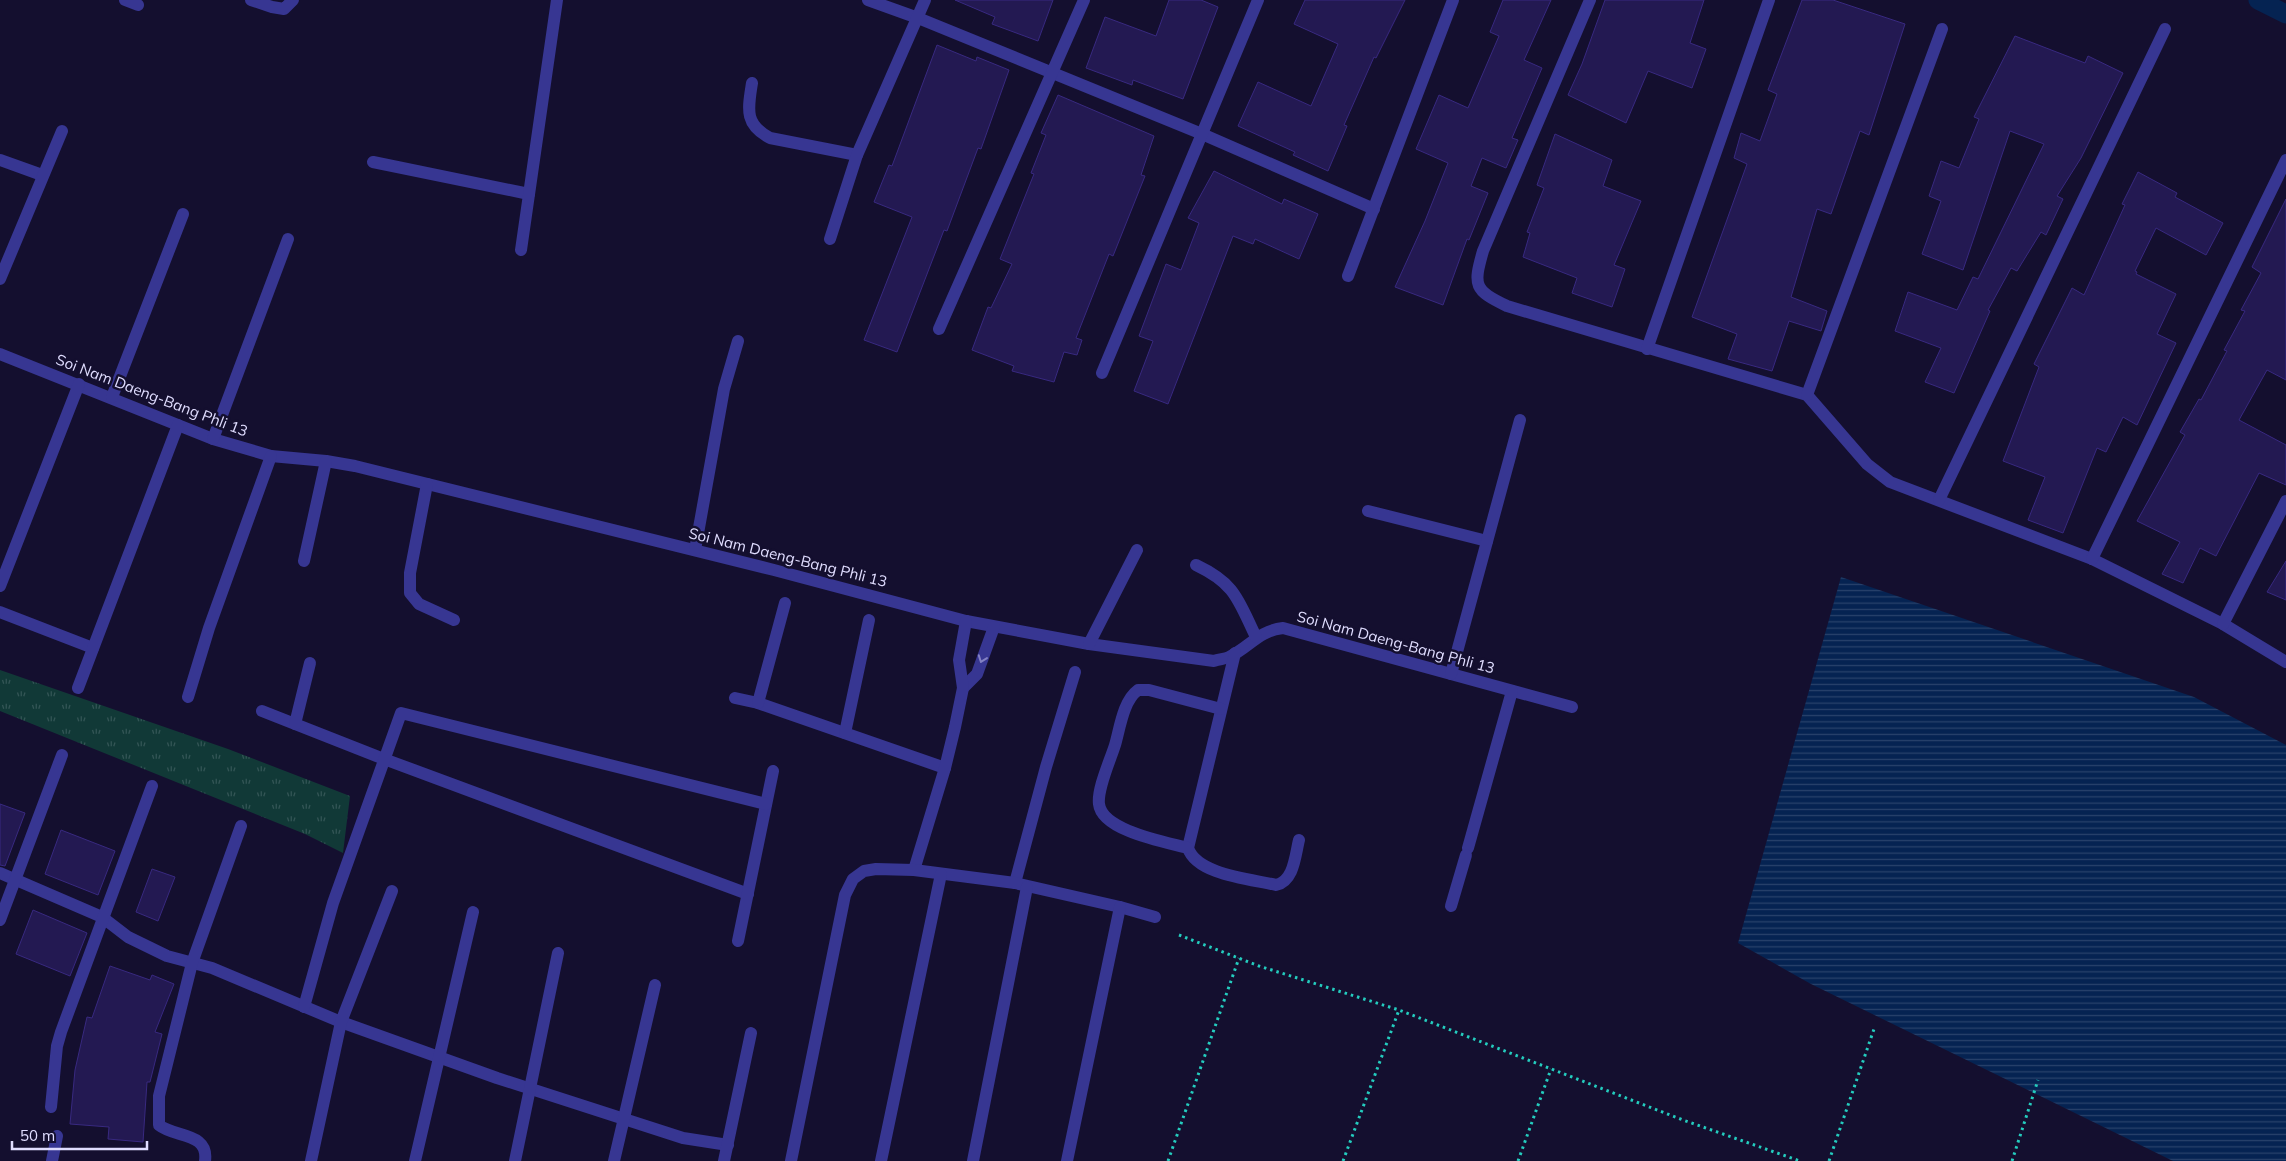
<svg xmlns="http://www.w3.org/2000/svg" width="2286" height="1161" font-family="Mulish,sans-serif">
	<style>
		.grass { fill: url(#grass-tufts) }
		.water { fill: url(#water-rules) }
		.lines { fill: none; stroke-linecap: round; stroke-linejoin: round }
		.canal { stroke: #052352; stroke-width: 19 }
		.building { fill: #231952; stroke: #382980 }
		.path { stroke: #24ccbe; stroke-width: 3; stroke-dasharray: 2.5 4; stroke-linecap: butt }
		.minor { stroke: #373692; stroke-width: 12 }
		.oneway { stroke: #8381c3 }
		.labels { text-anchor: middle; dominant-baseline: central; stroke-width: 5; stroke-linejoin: round; paint-order: stroke }
		.street-label { font-size: 15px; fill: #e0ddff; stroke: #140f2f }
	</style>
	<defs>
		<pattern id="grass-tufts" width="24" height="20" patternUnits="userSpaceOnUse" patternTransform="scale(1.25)"><rect width="24" height="20" fill="#113937"/><path d="M3 7l-1-3M5 7V3M7 7l1-3M15 17l-1-3M17 17v-4M19 17l1-3" fill="none" stroke="#355"/></pattern>
		<pattern id="water-rules" width="6" height="5" patternUnits="userSpaceOnUse" patternTransform="scale(1.25)"><rect width="6" height="5" fill="#052352"/><path d="M0 2.5h6" fill="none" stroke="#29426c"/></pattern>
	</defs>
	<rect width="100%" height="100%" fill="#140f2f"/>
	<path class="grass" d="M0 670 228 749 350 796 343 853 305 834 0 711Z"/>
	<path class="water" d="M1841 577 2194 697 2286 745V1161H2173L1811 984 1738 943Z"/>
	<g class="lines">
		<path class="canal" d="M2258 0 2286 14"/>
	</g>
	<g class="building">
		<path d="M955 0H1053L1038 41 992 24 995 17Z"/>
		<path d="M1169 0H1201L1218 7 1183 99 1133 80 1132 85 1086 68 1105 17 1156 36Z"/>
		<path d="M1305 0H1405L1376 58 1374 57 1344 125 1347 126 1328 171 1293 155 1295 152 1238 126 1258 82 1311 106 1338 44 1294 24Z"/>
		<path d="M1503 0H1551L1524 60 1542 68 1512 138 1518 140 1506 168 1482 158 1471 186 1488 193 1469 240 1467 239 1443 305 1395 287 1425 221 1448 163 1416 149 1439 95 1468 108 1499 36 1490 32Z"/>
		<path d="M1605 0H1704L1690 43 1706 49 1692 88 1648 71 1626 123 1568 95 1582 64Z"/>
		<path d="M1802 0H1833L1905 24 1869 135 1860 131 1831 214 1817 209 1791 297 1827 311 1821 331 1789 321 1772 371 1728 359 1737 334 1692 317 1747 164 1734 158 1741 133 1760 141 1777 94 1768 90Z"/>
		<path d="M2015 36 2085 63 2088 56 2123 73 2081 158 2057 196 2063 199 2046 235 2041 232 2017 271 2011 268 1988 310 1990 311 1954 393 1925 382 1941 348 1895 331 1908 292 1957 310 1973 277 1978 279 2044 144 2010 131 1963 270 1922 254 1941 201 1929 196 1941 161 1959 168 1979 119 1974 117Z"/>
		<path d="M937 45 976 61 977 57 1009 70 981 149 978 148 947 231 944 230 897 352 864 340 912 217 874 202 889 165 892 166Z"/>
		<path d="M1058 95 1154 136 1141 175 1145 176 1113 256 1109 254 1076 338 1082 340 1077 355 1064 352 1054 382 1012 371 1014 366 972 350 988 307 991 308 1012 264 1000 259 1034 174 1031 173 1046 135 1041 133Z"/>
		<path d="M1555 134 1612 160 1603 186 1641 201 1614 265 1625 269 1612 307 1572 293 1577 278 1523 257 1530 233 1527 232 1544 188 1537 185Z"/>
		<path d="M1214 171 1282 204 1284 199 1318 214 1299 259 1255 239 1253 244 1233 236 1168 404 1134 391 1153 341 1139 336 1166 264 1181 270 1199 223 1188 218Z"/>
		<path d="M2138 172 2177 193 2175 197 2223 223 2206 255 2156 228 2135 271 2137 272 2136 274 2176 294 2157 334 2176 343 2137 425 2123 417 2106 452 2097 448 2063 533 2028 520 2045 477 2003 461 2039 367 2034 364 2072 288 2084 295 2125 205 2122 204Z"/>
		<path d="M2286 199V380L2267 370 2239 420 2286 445V485L2259 473 2216 556 2200 548 2183 583 2162 574 2180 542 2137 521 2185 435 2180 432 2199 399 2201 400 2227 351 2224 350 2245 311 2241 310 2261 273 2252 267Z"/>
		<path d="M2286 561V600L2267 592Z"/>
		<path d="M0 804 25 813 5 866 0 865Z"/>
		<path d="M61 830 115 851 98 895 45 874Z"/>
		<path d="M152 869 175 877 158 921 136 912Z"/>
		<path d="M33 910 87 933 70 976 16 954Z"/>
		<path d="M110 966 150 980 152 975 174 984 155 1032 162 1034 150 1082H147L143 1142 108 1139 109 1127 70 1124 75 1070 87 1017 92 1018Z"/>
	</g>
	<g class="lines">
		<g class="path">
			<path d="M1179 935 1259 966 1399 1010 1683 1120 1800 1161"/>
			<path d="M1168 1161 1239 958"/>
			<path d="M1343 1161 1399 1010"/>
			<path d="M1518 1161 1551 1069"/>
			<path d="M1829 1161 1874 1029"/>
			<path d="M2012 1161 2038 1080"/>
		</g>
		<g class="minor">
			<path d="M125 0 138 5"/>
			<path d="M251 0 272 7 284 9 293 0"/>
			<path d="M868 0 918 18 1202 134 1374 209"/>
			<path d="M1590 0 1483 251C1473 286 1474 290 1507 306L1807 395 1867 464 1890 482 2092 559 2223 624 2286 662"/>
			<path d="M752 83C748 109 744 124 770 138L857 155"/>
			<path d="M0 160 42 175"/>
			<path d="M373 162 529 194"/>
			<path d="M830 239 857 155 925 0"/>
			<path d="M521 250 557 0"/>
			<path d="M1348 276 1453 0"/>
			<path d="M0 279 62 131"/>
			<path d="M939 329 1084 0"/>
			<path d="M1647 349 1769 0"/>
			<path d="M0 354 213 439 271 456 326 461 355 466 774 570 966 621 1089 644 1214 661C1219 659 1225 659 1229 657 1250 647 1258 631 1283 628L1572 707"/>
			<path d="M1102 373 1258 0"/>
			<path d="M1807 395 1942 29"/>
			<path d="M112 397 183 214"/>
			<path d="M213 439 288 239"/>
			<path d="M427 484 410 573V593L419 604 454 620"/>
			<path d="M1939 500 2165 29"/>
			<path d="M1368 511 1487 541"/>
			<path d="M695 550 724 389 738 341"/>
			<path d="M2092 559 2286 160"/>
			<path d="M304 561 326 461"/>
			<path d="M1196 565C1236 584 1238 600 1256 637"/>
			<path d="M0 586 79 384"/>
			<path d="M0 612 93 648"/>
			<path d="M2223 624 2286 501"/>
			<path d="M1089 644 1137 550"/>
			<path d="M1235 653 1188 848C1197 875 1251 879 1276 885 1294 881 1295 856 1299 840"/>
			<path d="M1451 674 1520 420"/>
			<path d="M78 688 178 425"/>
			<path d="M963 688 977 674 994 627"/>
			<path d="M188 697 209 628 271 456"/>
			<path d="M735 698 758 703 945 768"/>
			<path d="M758 703 785 603"/>
			<path d="M262 711 384 759 748 894"/>
			<path d="M295 724 310 663"/>
			<path d="M845 733 869 620"/>
			<path d="M1188 848C1166 842 1102 831 1099 804 1097 789 1110 761 1115 745 1120 728 1123 701 1138 690H1149L1221 709"/>
			<path d="M1468 848 1512 691"/>
			<path d="M914 870 945 768 955 727 963 688 959 660 966 621"/>
			<path d="M0 873 102 917 128 937 167 956 212 968 341 1022 497 1078 683 1138 728 1145"/>
			<path d="M1015 883 1046 767 1075 672"/>
			<path d="M1451 906 1466 855"/>
			<path d="M0 920 62 755"/>
			<path d="M738 941 773 771"/>
			<path d="M304 1007 333 903 401 713 766 804"/>
			<path d="M51 1107 57 1046 61 1032 152 786"/>
			<path d="M52 1161 57 1136"/>
			<path d="M205 1161C209 1132 175 1138 159 1125V1096L192 963 241 826"/>
			<path d="M311 1161 341 1022 392 891"/>
			<path d="M415 1161 473 912"/>
			<path d="M515 1161 558 953"/>
			<path d="M614 1161 655 985"/>
			<path d="M724 1161 751 1033"/>
			<path d="M791 1161 845 895 853 879 864 871 876 869 914 870 1015 883 1120 907 1155 917"/>
			<path d="M881 1161 941 874"/>
			<path d="M973 1161 1027 887"/>
			<path d="M1067 1161 1120 907"/>
		</g>
	</g>
	<defs><path id="oneway-chevron" d="M-2-3.5L2.5 0L-2 3.5" fill="none" stroke-width="1.6" stroke-linecap="round" stroke-linejoin="round" transform="scale(1.25)"/></defs>
	<use class="oneway" href="#oneway-chevron" transform="translate(982 659) rotate(110)"/>
	<g class="labels">
		<g class="street-label">
			<text transform="translate(152 395) rotate(21)">Soi Nam Daeng-Bang Phli 13</text>
			<text transform="translate(788 557) rotate(14)">Soi Nam Daeng-Bang Phli 13</text>
			<text transform="translate(1396 642) rotate(15)">Soi Nam Daeng-Bang Phli 13</text>
		</g>
	</g>
	<path d="M12 1141v8h135v-8" fill="none" stroke="#e0ddff" stroke-width="2.5"/>
	<text x="20" y="1141" font-size="15" fill="#e0ddff" stroke="#140f2f" stroke-width="4" paint-order="stroke">50 m</text>
</svg>
